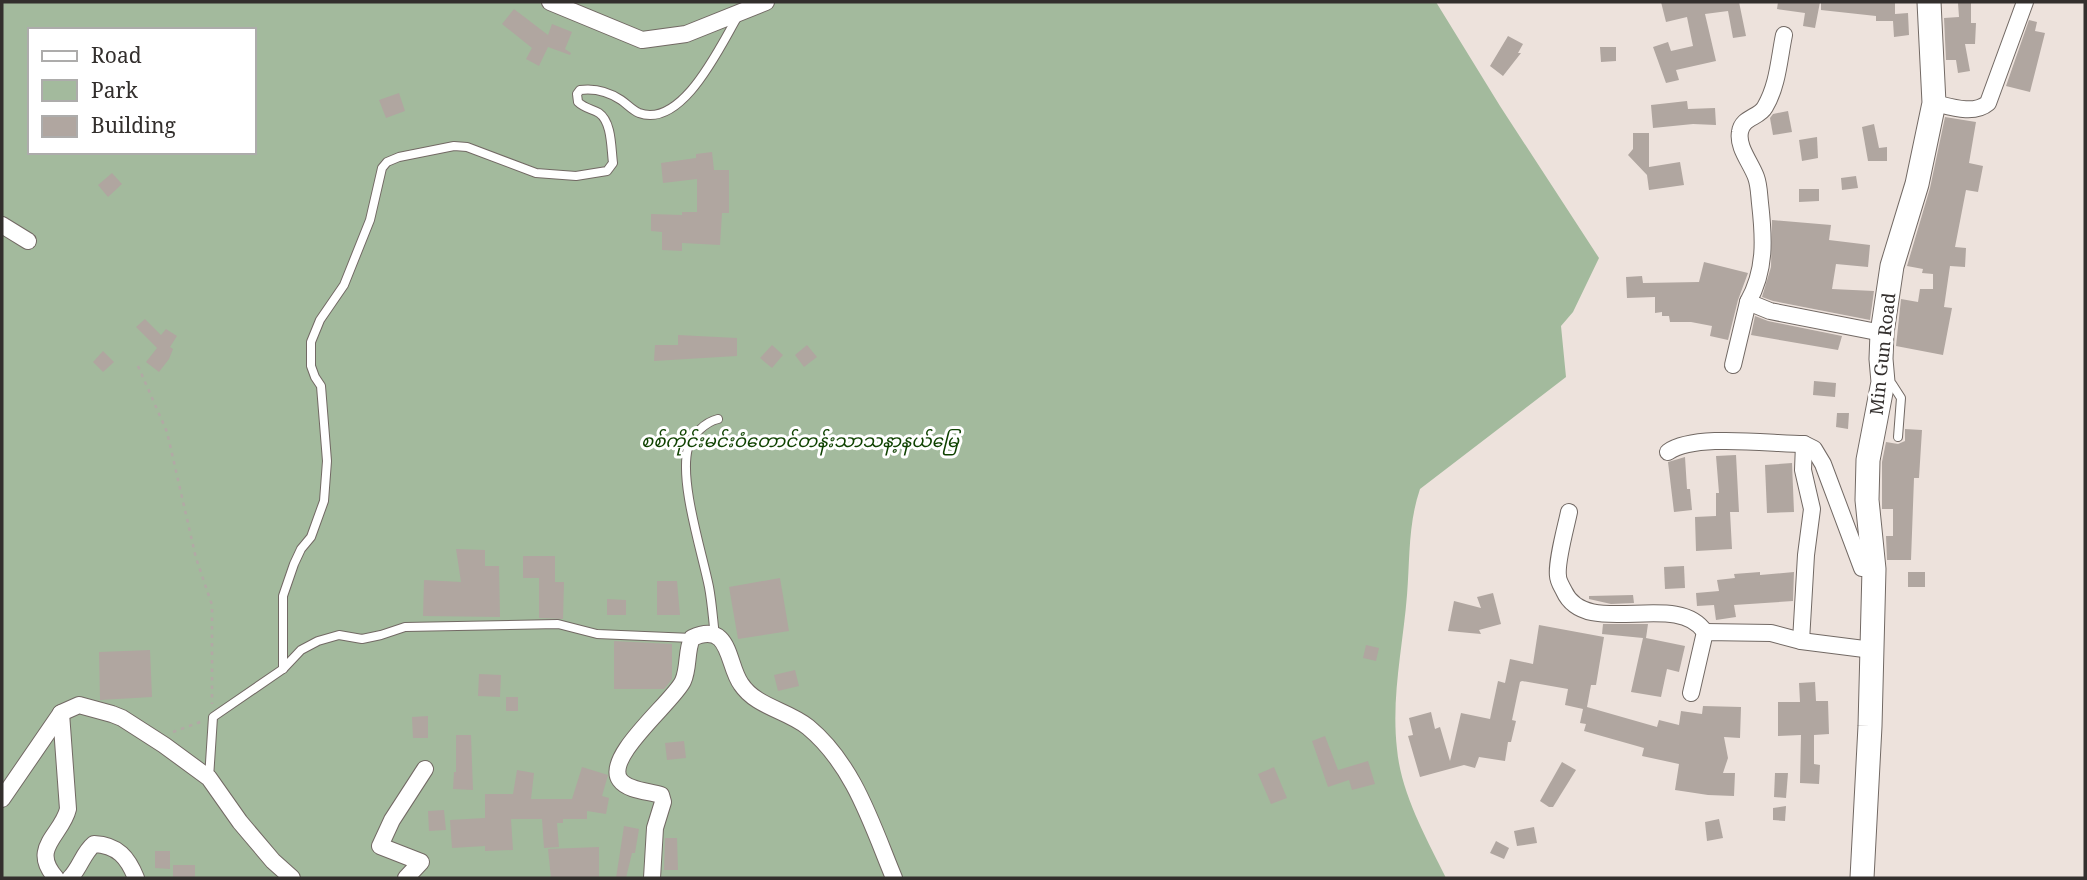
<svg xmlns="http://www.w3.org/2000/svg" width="2087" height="880" font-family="'Noto Serif','Noto Sans Myanmar',serif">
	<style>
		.green { fill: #a3ba9d; fill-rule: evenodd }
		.building { fill: #b0a6a0 }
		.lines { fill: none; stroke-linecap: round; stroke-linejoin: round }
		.lane-casing { stroke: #726964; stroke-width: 10 }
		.street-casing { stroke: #726964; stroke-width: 18 }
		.secondary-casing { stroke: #726964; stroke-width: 25 }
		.path { stroke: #b2a9a5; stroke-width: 2.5; stroke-dasharray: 3.5 5; stroke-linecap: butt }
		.lane { stroke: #fff; stroke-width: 8 }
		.street { stroke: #fff; stroke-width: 16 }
		.secondary { stroke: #fff; stroke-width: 23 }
		.labels { text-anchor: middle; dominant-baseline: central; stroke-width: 6; stroke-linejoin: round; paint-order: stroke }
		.street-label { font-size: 18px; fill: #332f2d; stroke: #fff }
		.park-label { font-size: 18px; font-style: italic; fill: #0f4200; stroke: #fff }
	</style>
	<rect width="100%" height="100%" fill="#ede2dc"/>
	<path class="green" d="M2 2H1436L1500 106 1599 258 1573 312 1561 326 1566 377 1420 489C1408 524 1410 559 1407 595 1403 646 1391 697 1397 749 1401 794 1427 839 1446 878H2ZM30 30H254V152H30Z"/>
	<g class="building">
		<path d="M1661 2H1739L1746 36 1733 38 1728 11 1705 14 1716 61 1676 70 1679 80 1666 83 1653 47 1668 42 1671 51 1693 46 1687 17 1666 22Z"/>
		<path d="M1778 2H1820L1815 28 1803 26 1805 13 1777 9Z"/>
		<path d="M1821 2H1895V14L1908 13 1909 35 1894 37 1893 21H1876V16L1821 10Z"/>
		<path d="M1971 2V23H1976L1975 44H1965L1970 71 1958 73 1956 60H1946L1944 18 1959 17 1958 3Z"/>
		<path d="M514 9 548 35 552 24 572 32 565 49 571 53 570 55 548 47 539 66 526 59 532 48 502 24Z"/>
		<path d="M2029 20 2037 22 2035 31 2045 33 2030 92 2006 86Z"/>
		<path d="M1508 36 1523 44 1518 53H1521L1503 76 1490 66Z"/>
		<path d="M1600 47H1616V61L1601 62Z"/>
		<path d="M399 93 405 111 386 118 379 100Z"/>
		<path d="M1687 101 1688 109 1715 108 1716 125 1693 124 1653 128 1651 105Z"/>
		<path d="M1788 111 1792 132 1773 135 1770 118 1773 114Z"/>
		<path d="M1945 117 1976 122 1969 163 1983 166 1978 192 1966 190 1955 247 1966 248 1965 267 1950 266 1944 307 1952 308 1943 355 1896 346 1901 299 1918 302 1920 289H1933V274L1922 273 1923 269 1907 266 1930 188Z"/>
		<path d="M1874 124 1879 148 1887 147V161H1868L1862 127Z"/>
		<path d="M1633 133H1649V167L1680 162 1684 185 1649 190 1647 175 1628 155 1633 149Z"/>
		<path d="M1817 137 1818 158 1802 161 1799 140Z"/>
		<path d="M712 152 714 170H729V213H722L720 245 682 243V251L662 250V232L651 231V214L682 215V212H697V179L663 183 661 163 696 158V154Z"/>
		<path d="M112 173 122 184 108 197 98 185Z"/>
		<path d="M1856 176 1858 188 1842 190 1841 178Z"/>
		<path d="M1799 189H1819V201L1799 202Z"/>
		<path d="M1772 220 1831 225 1829 240 1870 245 1868 267 1836 264 1832 289 1874 291 1870 320 1773 301 1762 297 1771 267Z"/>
		<path d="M1704 262 1748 273 1738 300 1728 340 1710 336 1712 326 1691 322H1670L1669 316H1662V312L1655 313V297L1627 298 1626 277 1642 276 1643 283 1699 282Z"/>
		<path d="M1755 316 1768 321 1842 336 1838 350 1751 335Z"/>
		<path d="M145 319 161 335 166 329 177 336 170 347 173 349 169 359 159 372 146 362 157 348 136 327Z"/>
		<path d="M678 335 737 338V356L654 361 655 345H678Z"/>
		<path d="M772 345 783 355 772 368 760 358Z"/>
		<path d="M807 345 817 357 804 367 795 355Z"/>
		<path d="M103 351 114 362 103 372 93 362Z"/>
		<path d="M1814 381 1836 383 1835 397 1813 395Z"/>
		<path d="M1837 413H1849L1848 429 1836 427Z"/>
		<path d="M1905 429 1922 430 1919 478H1914L1911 560H1887L1886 536H1893V509H1882V462L1886 442 1898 444 1905 441Z"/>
		<path d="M1736 455 1739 512H1730L1732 549 1696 551 1695 517 1716 516V493H1719L1716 456Z"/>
		<path d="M1685 457 1687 489H1690L1692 510 1674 512 1668 462Z"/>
		<path d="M1792 463 1794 512 1767 513 1765 465Z"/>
		<path d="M456 549 485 550V566H499L500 617 423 616 424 580 461 582Z"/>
		<path d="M523 556H555V582H564L563 619 539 618V578H523Z"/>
		<path d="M1684 566 1685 588 1665 589 1664 567Z"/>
		<path d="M1760 572V575L1794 572 1793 601 1734 605 1736 617 1716 620 1714 605 1697 606 1696 593 1719 591 1717 580 1735 578 1734 574Z"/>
		<rect x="1908" y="572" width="17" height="15"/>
		<path d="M780 578 789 631 738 639 729 587Z"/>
		<path d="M657 581H677L680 615H657Z"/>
		<path d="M1493 593 1501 624 1479 630 1481 634 1448 631 1454 601 1481 608 1477 597Z"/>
		<path d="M1633 595 1634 603 1611 604 1589 599V596Z"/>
		<path d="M607 599 626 600V615H607Z"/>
		<path d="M1603 624H1648L1646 638 1685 646 1679 672 1667 669 1661 697 1631 692 1643 638 1602 634Z"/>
		<path d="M1539 625 1604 637 1596 685H1591L1587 707 1657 727 1659 720 1679 725 1681 711 1702 714 1703 706 1741 707 1740 738 1724 737 1728 758 1723 773H1735L1734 796 1708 795 1675 790 1679 764 1642 756 1644 748 1584 731 1586 724 1580 723 1583 709 1565 705 1568 689 1522 681 1520 682 1512 720 1516 721 1511 742H1508L1505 761 1479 757 1475 768 1464 765 1420 777 1408 736 1413 735 1409 718 1431 712 1435 729 1440 727 1450 761 1461 713 1490 719 1498 681 1505 683 1510 659 1533 664Z"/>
		<path d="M614 641 672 644V679L669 683 664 689H614Z"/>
		<path d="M1366 645 1379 648 1376 661 1363 658Z"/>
		<path d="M150 650 152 697 100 700 99 652Z"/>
		<path d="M795 670 799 686 778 691 774 675Z"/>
		<path d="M479 674 501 675 500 697 478 696Z"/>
		<path d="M1815 682 1816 701H1828L1829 734 1814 735V764L1820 765 1819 784 1800 783 1801 735 1778 736V702H1800L1799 683Z"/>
		<rect x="506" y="697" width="12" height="14"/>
		<path d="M428 716V738H413L412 717Z"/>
		<path d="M456 735H471L473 790 453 789 454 772H456Z"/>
		<path d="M1325 736 1338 770 1368 761 1375 784 1352 790 1349 780 1328 787 1312 741Z"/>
		<path d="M684 741 686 758 667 760 665 743Z"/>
		<path d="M1562 762 1576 770 1553 807H1549L1540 801Z"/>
		<path d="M582 767 608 775 602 796 609 798 606 814 587 811V819H563V823H557L559 847 544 848 542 819H511L513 850 485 851V846L452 848 450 820 485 818V794H513L517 770 534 773 531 799H572Z"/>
		<path d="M1274 767 1287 798 1271 804 1258 774Z"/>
		<path d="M1775 773H1788L1786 798 1774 797Z"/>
		<path d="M1786 806 1785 821 1773 820V808Z"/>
		<path d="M444 810 446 830 429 831 428 811Z"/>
		<path d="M1719 819 1723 838 1707 841 1705 822Z"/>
		<path d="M624 826 639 829 635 853H632L626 878H616Z"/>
		<path d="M1534 827 1537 843 1517 846 1514 831Z"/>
		<path d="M665 838H677L678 870H664Z"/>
		<path d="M1496 841 1509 848 1504 859 1490 853Z"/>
		<path d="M599 847V878H551L548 849Z"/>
		<path d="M155 851H170V869L155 868Z"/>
		<rect x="173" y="865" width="22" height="13"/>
	</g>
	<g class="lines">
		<g class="lane-casing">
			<g id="lane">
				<path d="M1884 383 1892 384 1901 398 1898 437"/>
				<path d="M715 636C713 620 712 603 709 587 702 552 679 482 688 448 692 435 705 422 718 419"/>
				<path d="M283 669V596L294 564 301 549 311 537 324 501 327 461 321 386 315 377 311 366V342L320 320 344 285 370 220 382 168 387 162 399 157 454 146 467 147 536 173 576 176 607 171 613 163C611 148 612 122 599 113 592 109 584 108 578 102L577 94 580 90C595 88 609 92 621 100 627 104 632 110 639 113 683 129 721 44 738 16"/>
				<path d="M209 778 213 717 283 669 301 650 318 641 339 635 362 639 381 635 405 627 558 624 597 634 692 638"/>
			</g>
		</g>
		<g class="street-casing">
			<g id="street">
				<path d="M550 2 642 40 686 34 766 2"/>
				<path d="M1784 35C1779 59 1778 85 1765 107 1759 118 1742 117 1740 132 1737 147 1751 163 1756 177 1759 185 1759 194 1760 203 1764 238 1766 270 1748 302L1770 311 1882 333"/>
				<path d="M1934 103C1951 107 1974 115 1988 103L2025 2"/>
				<path d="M2 225 28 241"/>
				<path d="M1733 365 1748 302"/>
				<path d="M1668 452C1695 433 1770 444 1804 444L1814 449 1823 464 1862 568 1874 569"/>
				<path d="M1569 512C1566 527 1556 562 1558 576 1558 581 1562 587 1564 591 1586 640 1677 589 1705 632"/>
				<path d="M1801 641 1806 555 1812 509 1803 470 1804 444"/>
				<path d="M1691 693 1705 632 1771 633 1801 641 1872 650"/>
				<path d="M2 799 61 713"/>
				<path d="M56 878C29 848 62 835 68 809L61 713 79 705 112 714 122 718 164 745 209 778 240 822 273 861 292 878"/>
				<path d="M70 878C80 868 83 853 94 844 118 845 128 858 136 878"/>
				<path d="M406 878 421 862 380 846 392 820 425 769"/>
				<path d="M652 878 655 828 663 802 661 795C649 791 628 791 620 780 603 757 675 700 683 681 689 668 686 651 692 638 731 620 727 665 741 684 756 707 787 710 808 727 854 765 872 825 894 878"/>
			</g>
		</g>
		<g class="secondary-casing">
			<path id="secondary" d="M1862 878 1870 726 1874 569 1867 500 1868 460 1883 382 1881 359 1882 333 1892 266 1917 184 1934 103 1929 2"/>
		</g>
		<g class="path">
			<path d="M138 366 167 432 196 558 212 605V704"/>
			<path d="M173 732 203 721"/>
		</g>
		<use href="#lane" class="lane"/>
		<use href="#street" class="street"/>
		<use href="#secondary" class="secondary"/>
	</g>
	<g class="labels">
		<g class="street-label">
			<text transform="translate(1882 354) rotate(-84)">Min Gun Road</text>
		</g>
		<g class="park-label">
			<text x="800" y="440">စစ်ကိုင်းမင်းဝံတောင်တန်းသာသနာ့နယ်မြေ</text>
		</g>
	</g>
	<rect width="2087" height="880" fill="none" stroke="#332f2d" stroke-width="7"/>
	<rect x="28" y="28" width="228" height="126" fill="#ffffff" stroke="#adacab" stroke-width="2"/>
	<rect x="42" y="51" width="35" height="10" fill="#ffffff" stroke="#adacab" stroke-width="2"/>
	<text x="91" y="63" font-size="21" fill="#332f2d">Road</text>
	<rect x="42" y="80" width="35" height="21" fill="#a3ba9d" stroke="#adacab" stroke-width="2"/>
	<text x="91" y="98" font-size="21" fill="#332f2d">Park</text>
	<rect x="42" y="116" width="35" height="21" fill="#b0a6a0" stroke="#adacab" stroke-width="2"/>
	<text x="91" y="133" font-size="21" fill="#332f2d">Building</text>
</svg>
